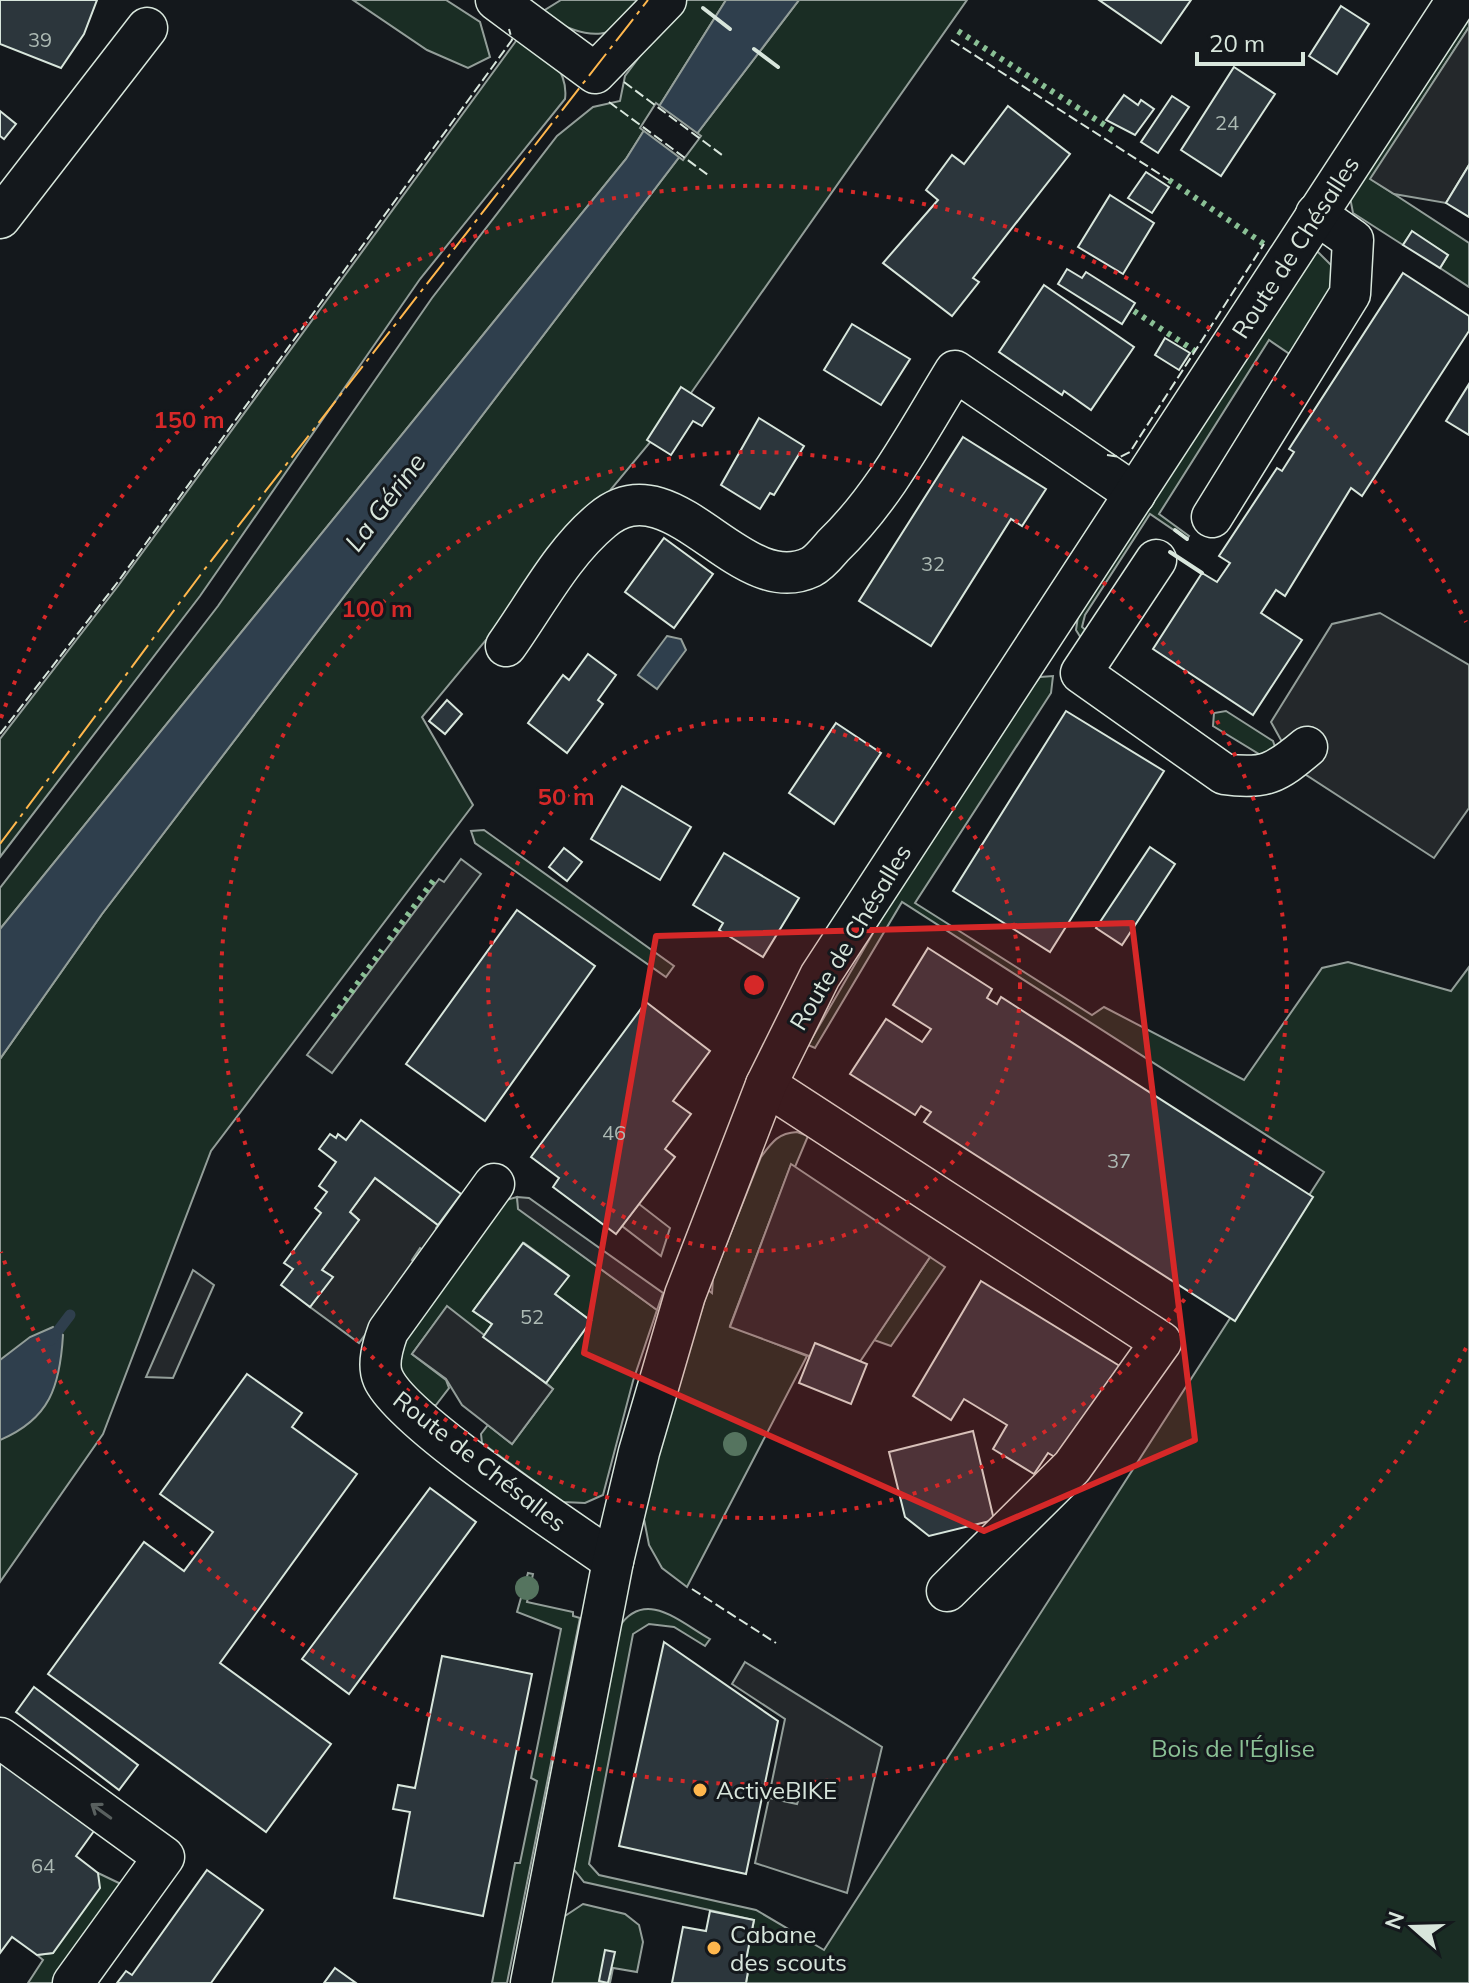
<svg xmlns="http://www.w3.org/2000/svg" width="1469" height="1983" font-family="Mulish,sans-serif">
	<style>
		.green { fill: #1a2d24; stroke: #939e99; stroke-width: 2 }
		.parking { fill: #24282b; stroke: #939e99; stroke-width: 2 }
		.water { fill: #2f3f4d; stroke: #939e99; stroke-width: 2 }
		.pier { fill: #14181c; stroke: #939e99; stroke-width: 2 }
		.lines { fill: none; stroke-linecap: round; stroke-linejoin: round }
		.stream { stroke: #2f3f4d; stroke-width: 11 }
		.building { fill: #2c363c; stroke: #d8e6dc; stroke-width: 2 }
		.minor-casing { stroke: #d8e6dc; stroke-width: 43 }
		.minor { stroke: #14181c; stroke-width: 40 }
		.hedge { stroke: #8ac095; stroke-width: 6; stroke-dasharray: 4 6; stroke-linecap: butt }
		.fence { stroke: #d8e6dc; stroke-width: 2; stroke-dasharray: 10 4; stroke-linecap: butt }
		.wall { stroke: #d8e6dc; stroke-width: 4 }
		.power { stroke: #ffb74d; stroke-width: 2; stroke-dasharray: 28 6 4 6; stroke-linecap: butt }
		.tree { fill: #55745f }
		.oneway { stroke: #59605f }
		.marked { fill: #d62828; fill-opacity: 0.2; stroke: #d62828; stroke-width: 6; stroke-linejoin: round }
		.ring { fill: none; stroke: #d62828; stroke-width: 4; stroke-dasharray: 4 8 }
		.poi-dot { fill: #ffb74d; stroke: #14181c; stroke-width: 3 }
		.labels { text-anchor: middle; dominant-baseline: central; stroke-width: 6; stroke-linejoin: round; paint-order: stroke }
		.number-label { font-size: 20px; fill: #adbab4 }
		.street-label { font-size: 24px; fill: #d8e6dc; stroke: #14181c }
		.park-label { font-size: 24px; fill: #8ac095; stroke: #14181c }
		.poi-label { font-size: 24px; fill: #d8e6dc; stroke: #14181c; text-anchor: start }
		.water-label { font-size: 26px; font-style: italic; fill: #d8e6dc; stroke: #14181c }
		.centre { fill: #d62828; stroke: #14181c; stroke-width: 4 }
		.ring-label { font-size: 24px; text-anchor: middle; font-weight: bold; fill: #d62828; stroke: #14181c; stroke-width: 6; stroke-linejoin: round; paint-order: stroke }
	</style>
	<rect width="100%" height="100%" fill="#14181c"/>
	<g class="green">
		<path d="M353 0H446L480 22 490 57 468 68 427 50Z"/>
		<path d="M561 0H656C612 41 592 44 540 13Z"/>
		<path d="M682 0H726L626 159 0 929V888L218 606 432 298 557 136 593 107 620 101 625 76Z"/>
		<path d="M799 0H967L691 393 422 717 473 805 211 1151 103 1434 0 1582V1059L102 914Z"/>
		<path d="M1469 12V27L1371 179 1469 243V287L1440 268 1448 255 1412 232 1403 245 1353 213 1349 192Z"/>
		<path d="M524 30C544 48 569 70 565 99L420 279 200 596 0 857V739L118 586Z"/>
		<path d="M1318 252 1332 266 1338 295 1297 359 1269 340 1159 514 1189 536 1187 539 1150 514 1085 615 1082 627 1090 634 1084 643 1076 630 1078 616 1308 255Z"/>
		<path d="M1053 676 1051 693 915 903 1092 1015 1104 1007 1244 1080 1322 968 1348 962 1451 991 1469 967V1983H746L749 1967 745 1965 754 1920 584 1882 572 1867 619 1627C645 1588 680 1622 710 1639L705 1646 674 1627 649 1624 633 1634 589 1864 599 1875 756 1910 824 1950 1324 1172 902 902 815 1048 808 1045 894 897 1022 700 1040 677Z"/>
		<path d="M1226 711 1273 741 1278 756 1259 754 1213 726 1214 713Z"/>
		<path d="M484 830 674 966 666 977 475 843 471 831Z"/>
		<path d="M797 1132 808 1136 795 1167 791 1165 730 1326 807 1356 687 1587 662 1568 649 1545 643 1514 664 1428 708 1290 712 1293 713 1278 761 1157C772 1142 778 1133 797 1132Z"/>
		<path d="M517 1197 519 1209 657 1310 633 1381 603 1495 585 1503 563 1502 482 1443 481 1434 488 1425 512 1444 553 1389 546 1383 591 1321 555 1294 568 1275 524 1243 473 1311 492 1324 483 1337 447 1307 412 1354 446 1380 449 1388 436 1405H430L400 1372 402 1348 415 1324 506 1200Z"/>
		<path d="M930 1257 945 1267 891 1346 874 1340Z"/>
		<path d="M528 1573 533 1574 527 1602 573 1612V1616L580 1618 507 1983H492L515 1863H520L537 1781 531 1778 561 1629 517 1612Z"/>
		<path d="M98 1873 121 1884 59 1983H28L43 1960 37 1955 53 1953Z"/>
		<path d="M583 1904 625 1914 639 1925 643 1942 637 1972 613 1968 610 1983H548L562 1918Z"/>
	</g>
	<g class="parking">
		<path d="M1469 27V165L1446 203 1394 194 1370 179Z"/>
		<path d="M1380 613 1469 665V808L1434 858 1297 769 1271 722 1332 624Z"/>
		<path d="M461 859 481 874 332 1073 307 1055 439 879 444 882Z"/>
		<path d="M791 1164 930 1257 853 1372 730 1327Z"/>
		<path d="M375 1178 438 1225 436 1228 441 1232 427 1252 420 1248 412 1260 417 1264 359 1343 310 1307 332 1277 322 1270 359 1220 350 1212Z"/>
		<path d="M517 1197 529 1198 663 1293 657 1310 518 1209Z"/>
		<path d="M639 1204 670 1228 661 1256 622 1226Z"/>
		<path d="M193 1270 214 1285 173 1378 146 1377Z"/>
		<path d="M447 1306 553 1389 512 1444 462 1405 446 1379 412 1354Z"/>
		<path d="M745 1662 882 1747 847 1893 755 1863 769 1798 797 1804 801 1793 771 1786 785 1719 732 1684Z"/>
	</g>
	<g class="water">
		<path d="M726 0H799L102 914 0 1059V929L626 159Z"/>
		<path d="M667 636 681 639 686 650 657 689 638 675Z"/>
		<path d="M53 1327 63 1335C60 1386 50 1419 0 1440V1360L30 1337Z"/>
	</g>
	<path class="pier" d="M656 103 701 136 683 160 640 128Z"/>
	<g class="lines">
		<path class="stream" d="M51 1340 70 1315"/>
	</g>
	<g class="building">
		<path d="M0 0H97L84 34 61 68 0 44Z"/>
		<path d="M1099 0H1191L1161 43Z"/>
		<path d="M1341 6 1369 24 1337 74 1309 56Z"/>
		<path d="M1234 67 1275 94 1221 176 1181 150Z"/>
		<path d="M1124 95 1138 105 1141 100 1154 109 1135 135 1106 120Z"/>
		<path d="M1172 96 1189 107 1158 153 1141 142Z"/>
		<path d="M1008 106 1070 154 973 278 979 282 952 316 883 263 938 200 926 190 952 155 964 164Z"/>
		<path d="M0 111 16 124 4 139 0 136Z"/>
		<path d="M1469 165V217L1446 203Z"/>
		<path d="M1146 172 1169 187 1152 213 1128 198Z"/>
		<path d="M1110 195 1154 223 1123 274 1078 247Z"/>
		<path d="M1412 231 1448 255 1440 268 1403 245Z"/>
		<path d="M1067 269 1082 278 1086 272 1135 303 1122 324 1058 284Z"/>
		<path d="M1403 273 1469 316V331L1362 496 1351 488 1285 596 1276 590 1261 613 1302 640 1253 715 1153 649 1202 573 1217 582 1230 563 1219 556 1277 468 1282 471 1294 452 1289 449Z"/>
		<path d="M1044 285 1134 347 1091 410 1064 391 1062 395 999 352Z"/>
		<path d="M852 324 910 359 881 405 824 370Z"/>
		<path d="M1165 338 1190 353 1179 370 1155 355Z"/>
		<path d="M1469 384V435L1446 421Z"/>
		<path d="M681 387 714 408 702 426 693 421 671 455 647 440Z"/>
		<path d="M759 418 804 446 774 495 770 493 760 509 721 485Z"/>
		<path d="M963 437 1046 489 1022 526 1011 519 931 646 859 601Z"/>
		<path d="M664 538 713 574 674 628 625 592Z"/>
		<path d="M588 654 616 675 598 700 603 704 567 753 528 723 563 675 569 680Z"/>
		<path d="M447 700 462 714 445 734 429 721Z"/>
		<path d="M1066 711 1164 771 1050 952 953 891Z"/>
		<path d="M836 723 881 753 834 824 789 793Z"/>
		<path d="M622 786 691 827 660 880 591 839Z"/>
		<path d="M1150 847 1175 864 1122 945 1096 928Z"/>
		<path d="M564 848 582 862 567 881 549 867Z"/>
		<path d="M724 853 799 898 763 957 719 930 723 923 693 905Z"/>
		<path d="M517 910 595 966 485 1121 406 1064Z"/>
		<path d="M928 948 992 989 987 998 997 1004 1001 997 1313 1197 1235 1321 924 1122 931 1112 921 1106 915 1115 850 1074 886 1019 922 1042 931 1029 893 1005Z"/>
		<path d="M646 1002 710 1051 673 1101 691 1114 665 1149 675 1157 616 1234 553 1187 559 1178 531 1157Z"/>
		<path d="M361 1120 461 1194 438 1225 375 1178 350 1212 359 1220 322 1270 333 1277 310 1307 281 1285 293 1269 284 1263 321 1213 315 1208 327 1192 319 1186 336 1162 319 1149 330 1134 336 1138 338 1134 346 1140Z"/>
		<path d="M523 1243 569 1276 555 1294 591 1321 546 1383 483 1337 492 1324 473 1311Z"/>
		<path d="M981 1281 1123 1368 1065 1463 1048 1453 1034 1474 993 1449 1007 1425 964 1399 951 1420 913 1396Z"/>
		<path d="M815 1343 867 1364 851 1404 799 1383Z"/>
		<path d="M247 1374 302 1413 292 1427 357 1474 220 1663 331 1744 266 1832 48 1674 144 1542 184 1571 213 1532 160 1494Z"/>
		<path d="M973 1431 994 1520 929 1536 905 1517 889 1452Z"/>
		<path d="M430 1488 476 1522 349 1694 302 1659Z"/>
		<path d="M664 1642 778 1721 746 1874 619 1846Z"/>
		<path d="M442 1656 532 1674 483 1916 394 1898 410 1812 393 1809 398 1785 415 1788Z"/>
		<path d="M34 1687 138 1765 119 1790 16 1712Z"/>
		<path d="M0 1761 94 1831 76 1856 98 1873 100 1888 53 1953 37 1955 12 1937 0 1953Z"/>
		<path d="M207 1870 263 1910 211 1983H117L126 1971 132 1975Z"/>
		<path d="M710 1911 754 1920 745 1965 749 1966 746 1983H672L683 1927 706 1931Z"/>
		<path d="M605 1950 615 1952 608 1983 599 1981Z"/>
		<path d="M335 1968 356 1983H324Z"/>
	</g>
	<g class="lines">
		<g class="minor-casing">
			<g id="minor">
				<path d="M496 0 595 73 666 0"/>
				<path d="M0 218 147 28"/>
				<path d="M1212 517 1350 294 1353 240 1316 214"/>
				<path d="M1156 560 1081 673 1224 774C1265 780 1276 773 1307 747"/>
				<path d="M506 646C536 604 562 553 602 520 673 460 739 602 811 567 819 563 827 553 833 546 884 497 918 431 955 371L1135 494"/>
				<path d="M766 1085 1161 1342 1072 1467 947 1591"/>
				<path d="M494 1184 388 1331C383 1345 377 1364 383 1378 401 1421 568 1529 613 1561"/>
				<path d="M0 1738 164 1857 73 1983"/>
				<path d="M531 1983 613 1561 639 1452 685 1295 766 1085 820 976 1457 0"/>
			</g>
		</g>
		<use href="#minor" class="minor"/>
		<g class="hedge">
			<path d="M958 31 1117 133"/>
			<path d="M1169 180 1264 244"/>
			<path d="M1134 311 1195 351"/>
			<path d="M389 940 436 877"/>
			<path d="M333 1017 382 950"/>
		</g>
		<g class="fence">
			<path d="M951 40 1169 180"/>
			<path d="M624 82 722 155"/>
			<path d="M609 102 708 175"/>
			<path d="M1107 455 1120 457 1130 452 1264 244"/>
			<path d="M0 734 117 583 512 40 509 29"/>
			<path d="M692 1589 776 1643"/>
		</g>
		<g class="wall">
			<path d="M703 8 730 29"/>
			<path d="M754 49 778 67"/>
			<path d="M1175 530 1187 539"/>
			<path d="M1170 552 1202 573"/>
		</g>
		<path class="power" d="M0 844 204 570 648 0"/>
	</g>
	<g class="tree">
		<circle cx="735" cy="1444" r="12"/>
		<circle cx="527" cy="1588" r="12"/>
	</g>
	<defs><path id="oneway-shaft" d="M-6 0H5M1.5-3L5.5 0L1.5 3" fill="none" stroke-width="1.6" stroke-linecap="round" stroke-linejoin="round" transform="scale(2)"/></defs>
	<use class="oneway" href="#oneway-shaft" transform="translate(101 1811) rotate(-144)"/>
	<path class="marked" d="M1132 923 1195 1440 984 1531 584 1353 656 936Z"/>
	<g class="ring">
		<circle cx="754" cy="985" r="266"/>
		<circle cx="754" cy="985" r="533"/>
		<path d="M1466 1348A799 799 0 0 1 1 1252M1 718A799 799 0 0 1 1466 622"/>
	</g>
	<g class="poi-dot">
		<circle cx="700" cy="1790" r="8"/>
		<circle cx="714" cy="1948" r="8"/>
	</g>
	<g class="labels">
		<g class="number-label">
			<text x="40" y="39">39</text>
			<text x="1227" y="122">24</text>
			<text x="933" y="563">32</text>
			<text x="614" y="1132">46</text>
			<text x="1119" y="1160">37</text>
			<text x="532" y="1316">52</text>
			<text x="43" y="1865">64</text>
		</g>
		<g class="street-label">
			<text transform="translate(1295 247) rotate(-57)">Route de Chésalles</text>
			<text transform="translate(850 937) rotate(-59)">Route de Chésalles</text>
			<text transform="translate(480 1461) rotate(38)">Route de Chésalles</text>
		</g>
		<g class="park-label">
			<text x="1233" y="1748">Bois de l'Église</text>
		</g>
		<g class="poi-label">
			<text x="716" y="1790">ActiveBIKE</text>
			<text x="730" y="1934">Cabane<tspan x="730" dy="28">des scouts</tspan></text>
		</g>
		<g class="water-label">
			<text transform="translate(385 502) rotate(-53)">La Gérine</text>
		</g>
	</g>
	<circle cx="754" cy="985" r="12" class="centre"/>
	<g class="ring-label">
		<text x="189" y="428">150 m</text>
		<text x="377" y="617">100 m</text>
		<text x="566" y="805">50 m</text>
	</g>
	<g transform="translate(1413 1927) rotate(290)" stroke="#14181c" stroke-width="6" paint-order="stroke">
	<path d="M0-6L14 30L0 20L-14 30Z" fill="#d8e6dc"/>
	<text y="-12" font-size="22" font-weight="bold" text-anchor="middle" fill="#d8e6dc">N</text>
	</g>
	<path d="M1197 52v12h106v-12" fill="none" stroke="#d8e6dc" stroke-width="4"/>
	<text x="1209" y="52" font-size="24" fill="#d8e6dc" stroke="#14181c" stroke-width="6" paint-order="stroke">20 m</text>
</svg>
